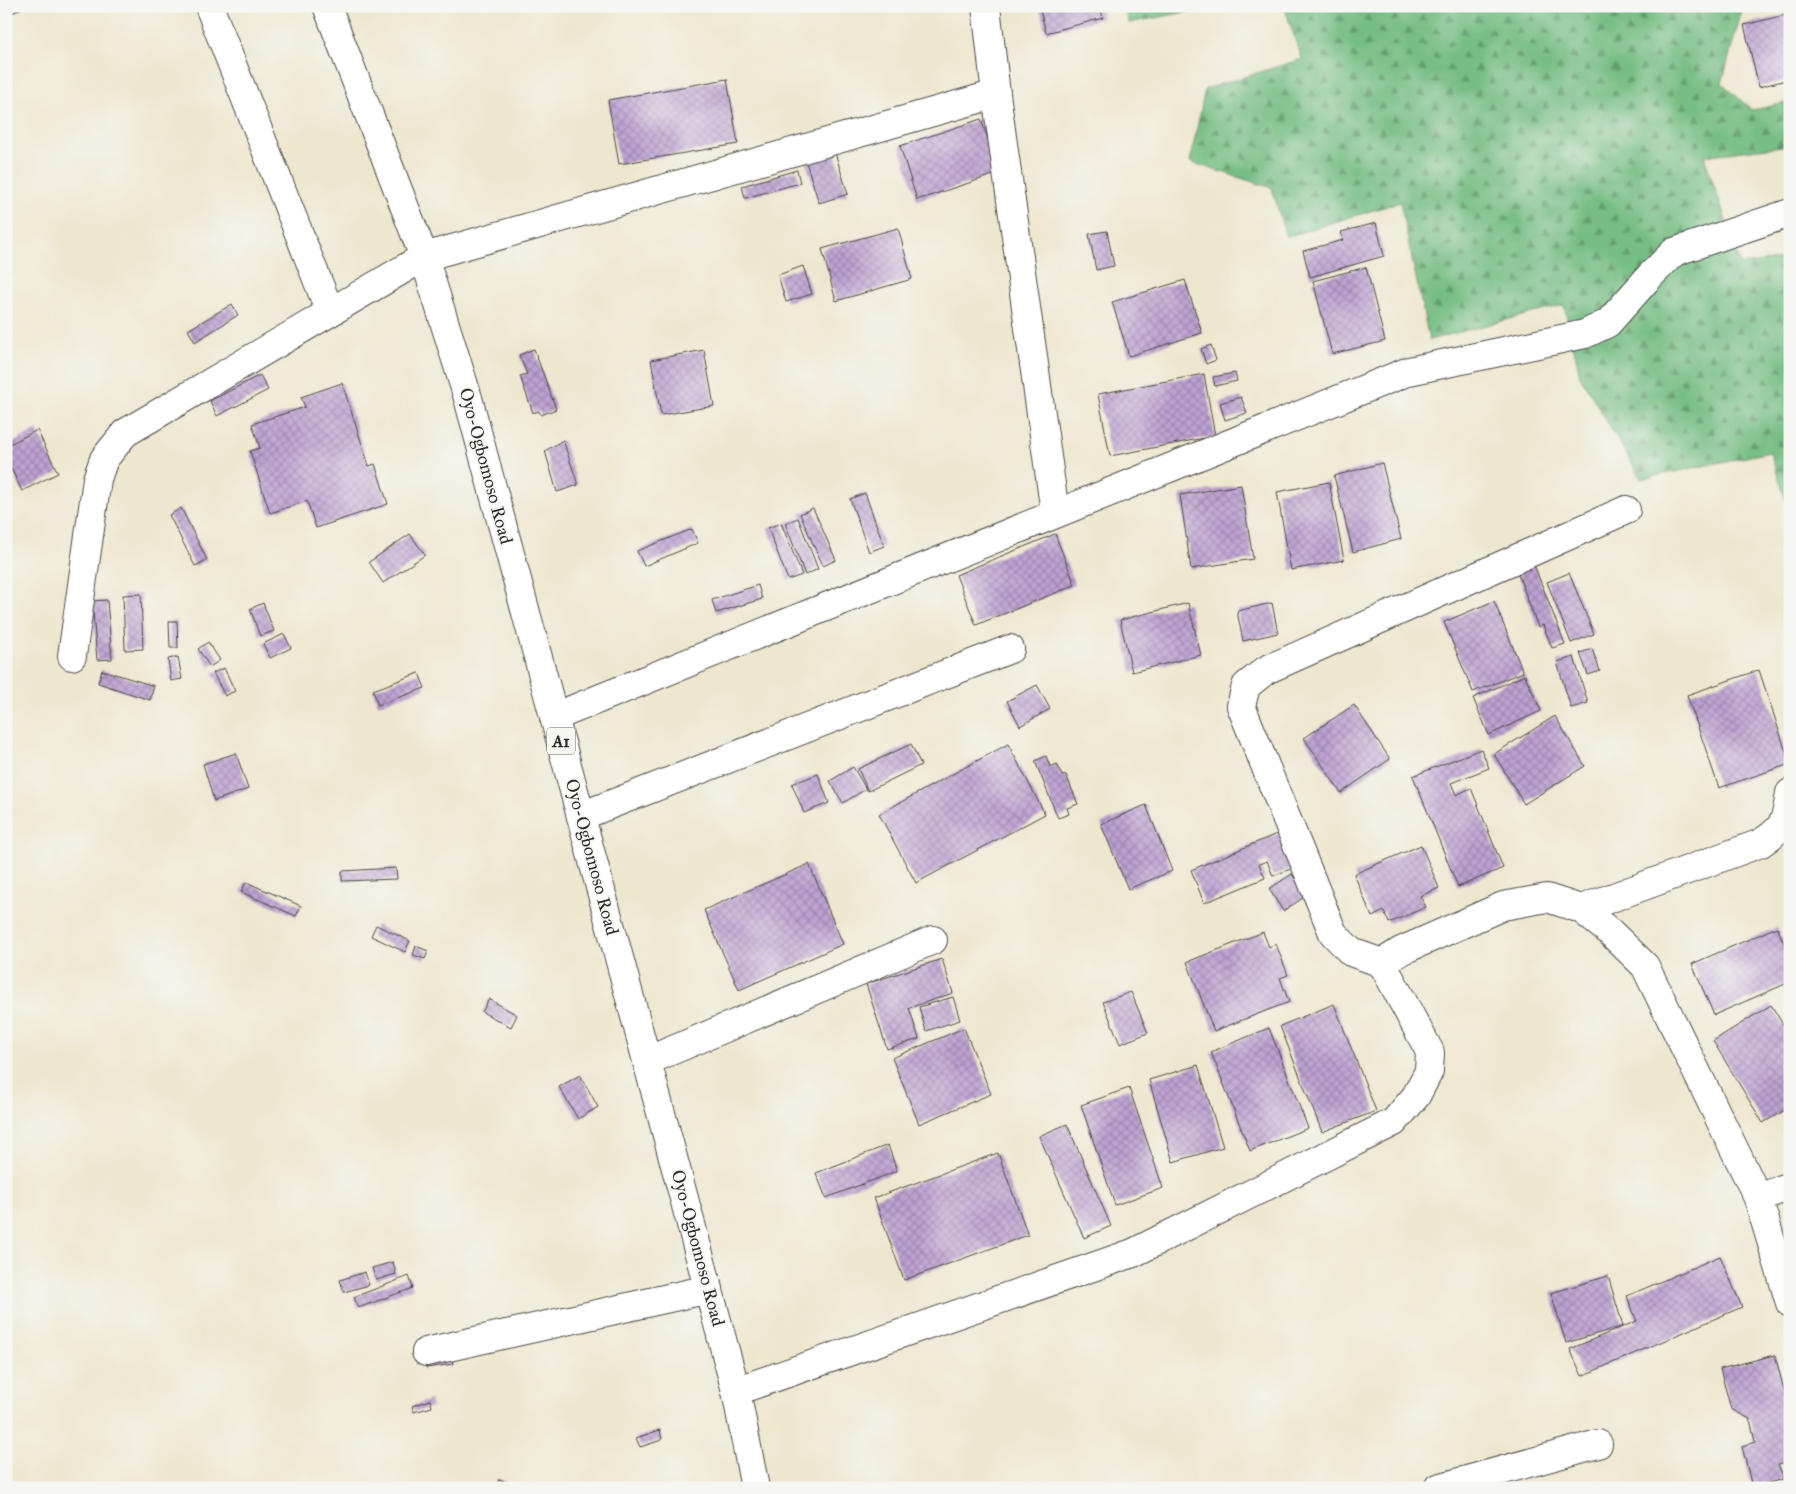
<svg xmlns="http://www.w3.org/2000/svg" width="1796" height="1494" font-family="'IM FELL Great Primer',serif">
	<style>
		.forest { fill: url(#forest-firs); stroke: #517458 }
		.building { fill: url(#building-cross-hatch) }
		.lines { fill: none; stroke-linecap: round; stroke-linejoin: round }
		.minor-casing { stroke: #484744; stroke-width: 30 }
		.highway-casing { stroke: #484744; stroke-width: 30 }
		.minor { stroke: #fff; stroke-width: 28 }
		.highway { stroke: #fff; stroke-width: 28 }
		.labels { text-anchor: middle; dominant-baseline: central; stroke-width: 4; stroke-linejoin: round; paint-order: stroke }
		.shield { fill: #f6f6f2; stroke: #686867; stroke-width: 1 }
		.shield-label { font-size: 16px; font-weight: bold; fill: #2b2b2b }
		.street-label { font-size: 18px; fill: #2b2b2b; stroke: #f6f6f2 }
	</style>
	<defs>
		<pattern id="forest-firs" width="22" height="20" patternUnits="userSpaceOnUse" patternTransform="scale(1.25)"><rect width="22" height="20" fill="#77be84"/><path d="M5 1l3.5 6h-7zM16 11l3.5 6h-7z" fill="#629b6c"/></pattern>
		<pattern id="building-cross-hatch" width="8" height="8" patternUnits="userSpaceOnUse" patternTransform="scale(1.25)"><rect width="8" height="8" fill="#bea1d2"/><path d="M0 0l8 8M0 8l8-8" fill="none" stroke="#9b83ab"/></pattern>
	</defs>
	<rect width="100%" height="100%" fill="#f6f6f2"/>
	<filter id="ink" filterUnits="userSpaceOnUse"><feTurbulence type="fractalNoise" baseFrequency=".02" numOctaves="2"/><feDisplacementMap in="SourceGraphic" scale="10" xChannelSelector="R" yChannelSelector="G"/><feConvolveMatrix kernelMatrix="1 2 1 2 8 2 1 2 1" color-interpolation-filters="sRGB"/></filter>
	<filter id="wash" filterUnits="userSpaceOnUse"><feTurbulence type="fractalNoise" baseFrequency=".0096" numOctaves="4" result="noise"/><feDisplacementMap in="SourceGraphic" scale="20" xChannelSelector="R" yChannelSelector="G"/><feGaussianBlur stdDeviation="1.12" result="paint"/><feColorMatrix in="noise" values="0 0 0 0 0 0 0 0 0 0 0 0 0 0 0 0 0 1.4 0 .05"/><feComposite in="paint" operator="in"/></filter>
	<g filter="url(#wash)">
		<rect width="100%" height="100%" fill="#eee7cf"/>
		<g class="forest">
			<path d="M1123 6H1218L1129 23Z"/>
			<path d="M1284 6H1743L1722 83 1752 110 1790 102V145L1704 156 1741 265 1790 258V513L1770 452 1641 479 1580 376 1564 305 1429 340 1400 202 1286 237 1272 188 1190 162 1205 89 1302 59Z"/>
		</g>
		<g id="blocks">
			<g class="building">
				<path d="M6 6H25L6 17Z"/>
				<path d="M1039 6H1100L1103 18 1046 33Z"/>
				<path d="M1789 14 1790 79 1759 87 1744 25Z"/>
				<path d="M727 79 738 144 619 164 608 100Z"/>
				<path d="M981 119 999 173 917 200 900 146Z"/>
				<path d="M835 153 848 194 819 203 806 162Z"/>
				<path d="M797 170 800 183 745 198 742 186Z"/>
				<path d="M1376 223 1384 256 1310 277 1303 251 1343 240 1341 232Z"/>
				<path d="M898 228 912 279 836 301 822 249Z"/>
				<path d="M1107 231 1114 266 1096 270 1089 234Z"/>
				<path d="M803 266 812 294 786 302 778 275Z"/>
				<path d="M1366 267 1385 341 1332 354 1313 281Z"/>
				<path d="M1185 280 1202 333 1129 356 1112 302Z"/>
				<path d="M232 304 238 315 195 342 188 330Z"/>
				<path d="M1211 345 1216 360 1206 364 1201 349Z"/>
				<path d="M534 349 556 409 541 415 539 411 533 413 520 376 527 374 519 355Z"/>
				<path d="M704 350 714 406 661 415 651 360Z"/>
				<path d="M1235 373 1237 381 1215 386 1213 377Z"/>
				<path d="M1204 374 1215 436 1110 456 1098 394Z"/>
				<path d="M260 375 268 390 217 416 210 401Z"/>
				<path d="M342 383 369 466 375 464 388 504 316 528 307 501 270 513 250 451 260 448 252 424 305 407 301 397Z"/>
				<path d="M1241 397 1247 413 1225 420 1220 403Z"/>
				<path d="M37 430 58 473 22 491 6 458V446Z"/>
				<path d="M563 440 578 485 557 492 545 451Z"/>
				<path d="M1382 463 1401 539 1353 552 1334 476Z"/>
				<path d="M1329 482 1344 560 1291 570 1277 492Z"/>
				<path d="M1241 485 1253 559 1191 569 1180 495Z"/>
				<path d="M865 493 884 546 869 552 850 499Z"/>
				<path d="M181 508 207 560 195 566 169 515Z"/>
				<path d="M813 508 836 560 823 566 800 514Z"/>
				<path d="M798 518 818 569 805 575 785 523Z"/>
				<path d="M781 523 802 575 788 580 768 528Z"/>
				<path d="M692 529 698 543 644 566 637 551Z"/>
				<path d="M410 534 425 555 383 583 369 562Z"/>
				<path d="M1055 534 1075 585 976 625 956 575Z"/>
				<path d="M1532 560 1565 644 1552 648 1543 625 1538 627 1518 574 1523 572 1520 565Z"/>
				<path d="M1569 573 1594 634 1571 643 1547 582Z"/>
				<path d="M758 585 762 599 716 613 712 600Z"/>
				<path d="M141 594 143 649 125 650 123 595Z"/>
				<path d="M107 600 112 659 97 660 92 601Z"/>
				<path d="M1494 601 1523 672 1473 692 1444 622Z"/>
				<path d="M263 603 274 631 260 636 250 609Z"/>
				<path d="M1188 603 1201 655 1132 672 1120 620Z"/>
				<path d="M1272 603 1278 633 1243 641 1237 611Z"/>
				<path d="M169 621H177L178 648H170Z"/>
				<path d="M284 634 291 648 270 658 263 644Z"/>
				<path d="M208 642 220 660 210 667 198 649Z"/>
				<path d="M1592 649 1600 671 1588 675 1580 653Z"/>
				<path d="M178 657 182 679 171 681 168 659Z"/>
				<path d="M1574 657 1588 703 1571 708 1557 662Z"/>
				<path d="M224 668 235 691 225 696 213 673Z"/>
				<path d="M102 670 154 686 150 700 98 683Z"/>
				<path d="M1759 670 1790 764 1719 788 1687 695Z"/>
				<path d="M419 673 425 688 378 705 373 690Z"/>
				<path d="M1525 675 1541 711 1489 735 1473 698Z"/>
				<path d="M1037 685 1050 709 1020 726 1007 701Z"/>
				<path d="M1354 705 1390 759 1341 793 1304 738Z"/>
				<path d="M1555 716 1585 766 1524 804 1494 754Z"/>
				<path d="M911 744 921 765 868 791 858 769Z"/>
				<path d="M1008 744 1045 814 916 883 879 814Z"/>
				<path d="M1481 749 1489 768 1451 783 1456 795 1471 788 1503 868 1458 887 1413 776Z"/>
				<path d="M236 753 248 789 214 801 203 764Z"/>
				<path d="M1046 756 1050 767 1057 764 1062 776 1066 775 1078 804 1067 808 1069 814 1058 818 1035 761Z"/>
				<path d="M853 767 866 789 843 803 830 781Z"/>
				<path d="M818 774 829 803 804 813 792 784Z"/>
				<path d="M1146 805 1172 871 1128 889 1101 824Z"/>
				<path d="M1279 833 1293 868 1273 876 1267 861 1259 864 1265 878 1204 903 1191 870Z"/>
				<path d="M1421 845 1439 888 1420 896 1426 907 1389 923 1384 911 1372 917 1354 874Z"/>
				<path d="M809 864 843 944 739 990 704 910Z"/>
				<path d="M396 868 397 879 342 881V871Z"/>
				<path d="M1292 874 1306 896 1283 911 1269 889Z"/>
				<path d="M246 882 301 906 296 916 241 892Z"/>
				<path d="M376 925 410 941 405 952 371 936Z"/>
				<path d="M1777 927 1790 957V982L1714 1015 1692 964Z"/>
				<path d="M1263 932 1269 947 1276 944 1288 975 1280 978 1289 1002 1214 1031 1187 962Z"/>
				<path d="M416 946 428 951 425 959 413 955Z"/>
				<path d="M942 959 953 993 909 1008 919 1039 887 1049 866 984Z"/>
				<path d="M1131 992 1148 1033 1120 1044 1103 1002Z"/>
				<path d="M953 997 960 1020 926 1031 919 1007Z"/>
				<path d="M489 999 517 1015 511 1027 482 1012Z"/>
				<path d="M1334 1004 1376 1111 1322 1132 1280 1026Z"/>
				<path d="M1771 1005 1790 1036V1107L1763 1123 1713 1041Z"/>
				<path d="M964 1028 991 1094 919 1124 892 1058Z"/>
				<path d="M1269 1028 1308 1128 1250 1151 1211 1052Z"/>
				<path d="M1198 1065 1223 1147 1173 1162 1149 1080Z"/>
				<path d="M580 1075 598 1107 578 1119 559 1087Z"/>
				<path d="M1129 1088 1163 1188 1115 1205 1081 1105Z"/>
				<path d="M1067 1124 1111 1226 1084 1238 1039 1136Z"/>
				<path d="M888 1145 897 1171 826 1198 816 1173Z"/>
				<path d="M998 1153 1028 1235 904 1280 874 1198Z"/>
				<path d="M1720 1256 1742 1307 1582 1376 1570 1349 1637 1321 1627 1296Z"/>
				<path d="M393 1262 396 1274 376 1280 372 1268Z"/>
				<path d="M365 1272 369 1285 344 1292 340 1280Z"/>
				<path d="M409 1276 413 1288 358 1308 354 1297Z"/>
				<path d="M1608 1276 1623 1326 1566 1343 1551 1293Z"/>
				<path d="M451 1355 453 1364 426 1368 425 1360Z"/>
				<path d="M1775 1355 1790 1413V1461L1778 1464 1784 1479 1752 1487 1742 1446 1755 1442 1750 1419 1731 1409 1720 1369Z"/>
				<path d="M430 1400 432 1407 414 1412 412 1406Z"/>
				<path d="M660 1430 662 1440 640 1447 636 1438Z"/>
				<path d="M499 1479 518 1488H495Z"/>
			</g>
		</g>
	</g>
	<g filter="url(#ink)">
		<use href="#blocks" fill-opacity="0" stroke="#484744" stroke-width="1"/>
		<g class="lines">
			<g class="minor-casing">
				<g id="minor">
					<path d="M209 6 330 312"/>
					<path d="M986 6 996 94 1055 513"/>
					<path d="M72 656 97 479 104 459 125 433 424 257 996 94"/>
					<path d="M554 717 1409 371 1585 334 1608 323 1649 277 1674 252 1790 213"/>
					<path d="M581 816 1010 649"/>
					<path d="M1581 909 1761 843C1785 827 1786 821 1790 793"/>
					<path d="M1382 963 1351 952 1333 933 1241 706 1246 686 1266 670 1626 510"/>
					<path d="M647 1061 933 940"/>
					<path d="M1758 1198 1790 1186"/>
					<path d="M426 1352 709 1289"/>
					<path d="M736 1391 1133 1253 1394 1122 1416 1096 1429 1071 1430 1052 1382 963 1401 951 1503 906 1547 898 1581 909 1610 932 1645 966 1758 1198 1790 1303"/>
					<path d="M1438 1488 1598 1444"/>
				</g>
			</g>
			<g class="highway-casing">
				<path id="highway" d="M327 6 424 257 468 398 736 1391 755 1488"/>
			</g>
			<use href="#minor" class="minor"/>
			<use href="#highway" class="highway"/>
		</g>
	</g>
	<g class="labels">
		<rect class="shield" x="547" y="727.5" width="28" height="27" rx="4"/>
		<g class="shield-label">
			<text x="561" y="741">A1</text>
		</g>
		<g class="street-label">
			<text transform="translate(486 466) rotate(75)">Oyo-Ogbomoso Road</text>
			<text transform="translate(592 857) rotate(75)">Oyo-Ogbomoso Road</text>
			<text transform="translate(698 1248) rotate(75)">Oyo-Ogbomoso Road</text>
		</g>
	</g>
	<rect width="1796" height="1494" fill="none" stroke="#f6f6f2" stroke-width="25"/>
</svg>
